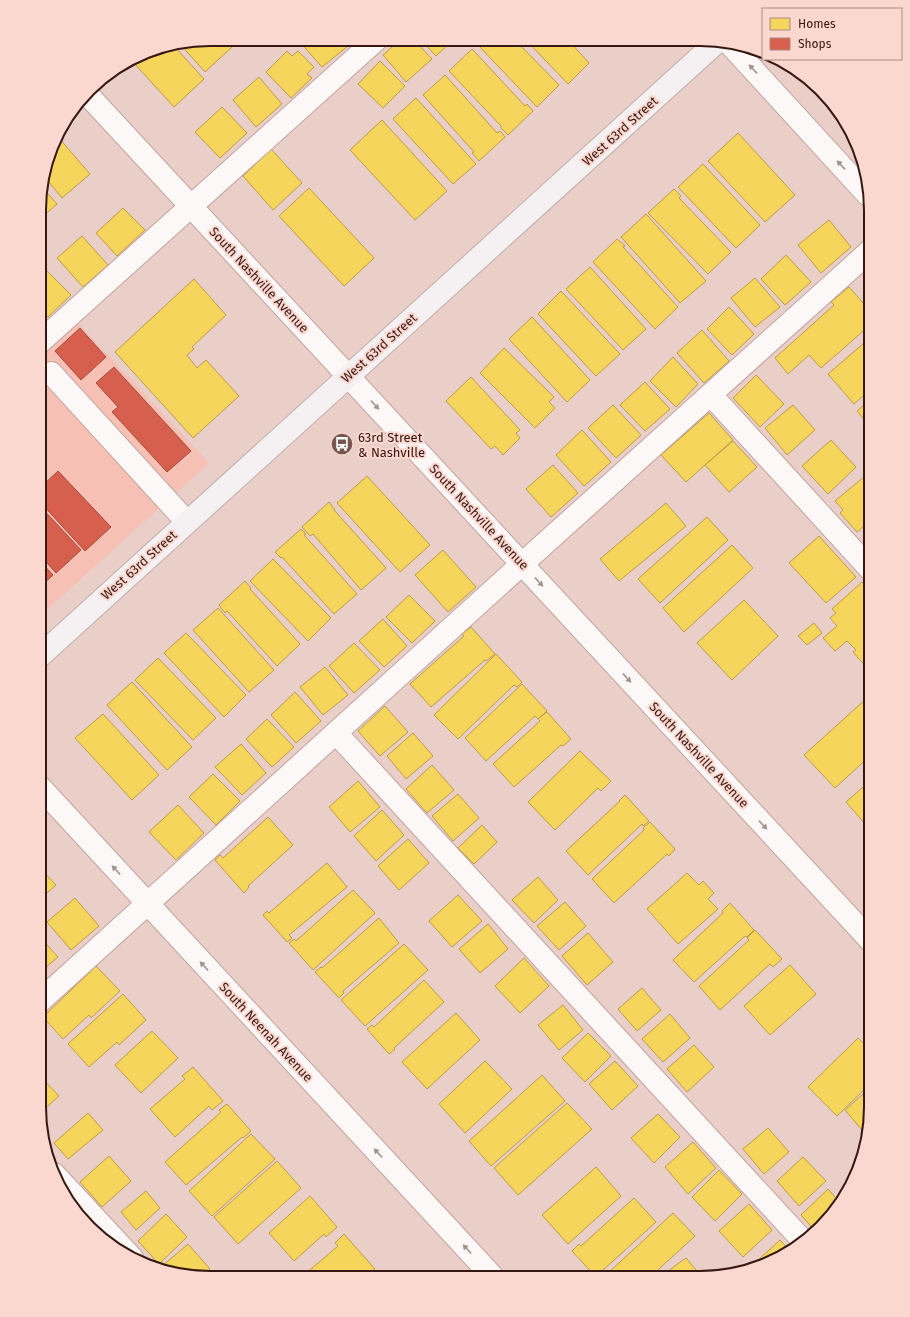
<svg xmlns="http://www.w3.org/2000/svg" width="910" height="1317" font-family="'Fira Sans',sans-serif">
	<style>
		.built { fill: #f6c0b4 }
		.homes { fill: #f6d55c; stroke: #bd9c46 }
		.shops { fill: #d6604d; stroke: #a64a3b }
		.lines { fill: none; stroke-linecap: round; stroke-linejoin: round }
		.minor-casing { stroke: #c0a49e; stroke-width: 24 }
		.major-casing { stroke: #c1aeaa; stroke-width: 24 }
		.minor { stroke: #fcf8f7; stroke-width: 22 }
		.major { stroke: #f5f1f2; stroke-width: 22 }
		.oneway { fill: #a39390 }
		.labels { text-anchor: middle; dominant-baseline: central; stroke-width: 4; stroke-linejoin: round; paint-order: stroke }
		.street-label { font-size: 13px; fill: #371711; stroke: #fad7cf }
		.poi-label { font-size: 13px; fill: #371711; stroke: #fad7cf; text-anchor: start }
		.rim { fill: none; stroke: #371711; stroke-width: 2 }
	</style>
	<rect width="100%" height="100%" fill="#eacec8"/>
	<path class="built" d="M75 320 209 463 40 616V352Z"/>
	<g class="homes">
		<path d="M210 39H225L232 47 205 72 180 44Z"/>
		<path d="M343 39 348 46 322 67 298 40Z"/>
		<path d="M400 40H414L432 59 406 82 383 55Z"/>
		<path d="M421 40H453L436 56Z"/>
		<path d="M483 40H515L559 85 537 107 478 45Z"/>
		<path d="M526 40H568L589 63 568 84Z"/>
		<path d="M603 40H617L609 47Z"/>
		<path d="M173 45 204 79 174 107 132 61 155 48Z"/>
		<path d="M472 49 525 106 527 104 533 111 508 135 501 128V126L449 71Z"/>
		<path d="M287 51 292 56 298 51 314 67 307 74 312 78 291 98 266 72Z"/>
		<path d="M380 61 405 86 383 108 358 84Z"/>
		<path d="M445 75 497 133 500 131 505 137 479 161 472 153 474 152 423 95Z"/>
		<path d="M259 77 282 104 256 127 233 100Z"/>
		<path d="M416 98 476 164 453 184 393 119Z"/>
		<path d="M222 107 247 133 220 158 195 132Z"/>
		<path d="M382 120 447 191 415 220 350 150Z"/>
		<path d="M738 133 795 195 765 222 708 161Z"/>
		<path d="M58 137 90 174 62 198 44 176Z"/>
		<path d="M271 149 302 183 273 210 243 176Z"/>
		<path d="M703 164 760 225 736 248 678 187Z"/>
		<path d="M41 186 57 204 40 219V187Z"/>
		<path d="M309 188 374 258 344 286 279 216Z"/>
		<path d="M674 189 681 196 679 198 731 252 708 274 648 213Z"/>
		<path d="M123 208 145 230 117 256 96 233Z"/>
		<path d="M646 214 706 281 680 303 621 237Z"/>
		<path d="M829 220 851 247 821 273 798 245Z"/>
		<path d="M82 236 108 265 83 287 57 258Z"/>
		<path d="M617 239 625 246 623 247 678 307 655 329 593 262Z"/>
		<path d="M786 255 811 282 785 305 761 279Z"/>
		<path d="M590 267 646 329 623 350 566 289Z"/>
		<path d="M45 269 71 295 48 317 40 310V274Z"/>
		<path d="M755 278 780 307 755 327 731 298Z"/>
		<path d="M194 279 226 315 192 347 194 349 187 355 197 368 206 360 239 396 193 438 115 352Z"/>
		<path d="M849 287 871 312V329L869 326 821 368 809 355 788 374 775 358 834 305 831 302Z"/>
		<path d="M561 291 620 354 596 376 538 314Z"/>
		<path d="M729 307 754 334 732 355 707 329Z"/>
		<path d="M532 317 590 380 567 402 509 339Z"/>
		<path d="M702 330 729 361 704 383 677 353Z"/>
		<path d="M871 337V389L854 404 828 374Z"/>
		<path d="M504 348 554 397 549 402 555 408 535 428 480 373Z"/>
		<path d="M673 357 698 384 676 407 650 381Z"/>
		<path d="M756 375 784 404 760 427 733 398Z"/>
		<path d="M471 377 520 430 516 433 520 438 503 455 495 446 491 449 446 401Z"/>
		<path d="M645 382 670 409 645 431 620 405Z"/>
		<path d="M871 399V428L857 411Z"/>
		<path d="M613 405 641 435 616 458 588 428Z"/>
		<path d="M793 405 815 430 787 455 765 428Z"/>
		<path d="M709 413 733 440 686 482 661 455Z"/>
		<path d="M582 430 611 462 584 486 556 455Z"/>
		<path d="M831 440 856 467 828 494 802 466Z"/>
		<path d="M733 441 757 467 729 492 705 465Z"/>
		<path d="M553 465 578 493 551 517 526 489Z"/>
		<path d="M367 476 430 545 400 572 337 503Z"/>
		<path d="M865 476 871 483V520L857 532 840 513 843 510 835 501Z"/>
		<path d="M329 502 335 510H334L386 568 361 590 313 534 310 536 302 527Z"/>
		<path d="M666 503 686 526 619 581 600 559Z"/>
		<path d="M707 517 728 540 660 603 638 579Z"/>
		<path d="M301 529 306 534 304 535 357 594 334 614 282 557 281 558 275 552Z"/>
		<path d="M819 536 856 577 826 603 789 563Z"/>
		<path d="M732 545 753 568 684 632 663 608Z"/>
		<path d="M443 550 476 587 448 612 415 575Z"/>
		<path d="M273 559 331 618 308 641 250 581Z"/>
		<path d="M245 581 251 588 250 589 300 644 277 666 227 611 225 613 219 605Z"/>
		<path d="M862 582 871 592 870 671 853 652 856 650 847 641 835 651 823 638 837 626 830 618 836 613 832 609Z"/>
		<path d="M409 595 435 621 412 643 386 617Z"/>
		<path d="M744 600 778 636 732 680 697 643Z"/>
		<path d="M218 608 274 670 249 692 193 630Z"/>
		<path d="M383 619 407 646 384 667 359 641Z"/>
		<path d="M814 623 822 633 807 645 798 636Z"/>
		<path d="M471 627 495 654 486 661 485 660 431 707 410 684 464 636 462 634Z"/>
		<path d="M186 633 246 695 224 717 164 653Z"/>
		<path d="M354 643 380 670 354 693 329 666Z"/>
		<path d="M496 654 522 682 517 687 514 685 458 739 434 715Z"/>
		<path d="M158 658 216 718 193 740 135 680Z"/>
		<path d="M325 667 348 695 323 715 300 687Z"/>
		<path d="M132 682 192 747 167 770 107 705Z"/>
		<path d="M522 684 547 711 538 719 535 716 486 761 465 738Z"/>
		<path d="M295 692 321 721 296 743 271 715Z"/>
		<path d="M868 697 871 700V729L868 732 871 735V755L835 788 804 755Z"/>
		<path d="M385 706 408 732 380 756 358 731Z"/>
		<path d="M547 712 571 739 563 746 561 745 514 787 493 764 540 721 538 719Z"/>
		<path d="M103 714 159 775 132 800 75 738Z"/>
		<path d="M267 719 294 747 272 767 246 739Z"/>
		<path d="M413 733 433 756 406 779 387 756Z"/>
		<path d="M241 744 266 773 242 795 215 767Z"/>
		<path d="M580 751 611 781 601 791 598 788 555 830 528 802Z"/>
		<path d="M432 765 454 790 427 813 406 789Z"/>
		<path d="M213 774 240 801 216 825 189 797Z"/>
		<path d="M871 780V820L866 825 846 802Z"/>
		<path d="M358 781 380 807 350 832 329 807Z"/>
		<path d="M458 794 479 818 453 841 432 816Z"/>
		<path d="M625 795 649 821 643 826 642 824 588 875 566 851 620 801H619Z"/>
		<path d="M178 805 204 833 176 860 149 832Z"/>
		<path d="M382 810 404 835 376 861 354 836Z"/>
		<path d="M268 817 293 845 248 886 249 887 244 893 215 860 220 855 223 858Z"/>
		<path d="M650 822 675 849 669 856 667 854 614 903 592 879 644 830 643 828Z"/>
		<path d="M482 825 497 842 474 864 458 848Z"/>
		<path d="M408 839 429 863 399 890 378 866Z"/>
		<path d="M327 863 347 887 289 935 292 938 287 942 263 915 267 911 269 913Z"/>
		<path d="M39 867 56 885 39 900Z"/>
		<path d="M687 873 699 885 703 881 714 893 708 899 718 909 678 944 647 909Z"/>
		<path d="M538 877 558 900 534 923 512 900Z"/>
		<path d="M353 890 375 913 313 970 289 943 294 939 296 941Z"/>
		<path d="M458 895 482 921 452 947 429 921Z"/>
		<path d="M75 898 99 926 71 950 47 922Z"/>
		<path d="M565 902 586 926 559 950 537 926Z"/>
		<path d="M730 903 754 930 747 937 745 936 694 982 673 960 723 913 722 911Z"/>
		<path d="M379 918 399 943 343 991 344 993 339 998 315 972 321 967 322 968Z"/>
		<path d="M488 924 508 949 480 973 459 949Z"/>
		<path d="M755 930 782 959 773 967 770 964 720 1010 699 986 749 940 747 938Z"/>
		<path d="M588 933 613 962 587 985 562 956Z"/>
		<path d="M39 936 58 957 39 973Z"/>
		<path d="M404 944 428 970 365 1026 341 1000Z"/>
		<path d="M524 958 549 986 520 1013 495 986Z"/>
		<path d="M790 965 816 994 770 1035 744 1006Z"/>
		<path d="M96 966 120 991 91 1018 89 1015 63 1039 43 1017Z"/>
		<path d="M424 980 444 1002 394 1048 395 1049 389 1054 367 1029 372 1025 374 1027Z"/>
		<path d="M642 988 661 1010 637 1031 618 1009Z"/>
		<path d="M123 994 146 1020 119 1045 117 1042 89 1067 68 1044Z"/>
		<path d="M563 1005 583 1030 559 1050 538 1025Z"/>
		<path d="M456 1013 480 1040 427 1089 402 1062Z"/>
		<path d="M670 1014 690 1038 663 1062 642 1039Z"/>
		<path d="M152 1031 178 1058 141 1093 115 1065Z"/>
		<path d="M588 1033 611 1056 585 1082 562 1058Z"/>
		<path d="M858 1038 871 1051V1083L837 1116 808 1087Z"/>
		<path d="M694 1045 714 1067 687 1092 667 1069Z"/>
		<path d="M485 1061 512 1089 465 1133 439 1104Z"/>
		<path d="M615 1061 638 1086 612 1110 589 1084Z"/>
		<path d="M193 1067 223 1101 212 1110 209 1106 175 1137 150 1109 185 1079 182 1076Z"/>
		<path d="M39 1075 59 1096 40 1113 39 1107Z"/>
		<path d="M542 1075 565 1101 491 1166 469 1141Z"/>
		<path d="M871 1087V1119L867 1136 845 1110Z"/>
		<path d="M567 1103 592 1129 518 1195 494 1168Z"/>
		<path d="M227 1104 251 1131 243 1138 242 1137 186 1185 165 1162 221 1112 219 1110Z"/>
		<path d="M88 1113 103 1130 68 1159 54 1143Z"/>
		<path d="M658 1114 680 1137 654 1163 631 1138Z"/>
		<path d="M768 1128 789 1152 764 1174 743 1149Z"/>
		<path d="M251 1134 275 1159 212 1216 189 1191Z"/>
		<path d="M693 1142 716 1168 688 1194 665 1167Z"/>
		<path d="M109 1156 131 1181 102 1207 80 1182Z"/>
		<path d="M803 1157 826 1181 799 1206 777 1181Z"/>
		<path d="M277 1161 301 1188 238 1244 214 1217Z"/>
		<path d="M596 1167 621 1196 568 1244 542 1215Z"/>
		<path d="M719 1170 742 1194 715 1221 692 1197Z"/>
		<path d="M828 1189 841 1204 816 1232 801 1215Z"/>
		<path d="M146 1191 160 1208 136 1230 121 1212Z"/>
		<path d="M310 1196 337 1227 326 1237 324 1234 294 1261 269 1233Z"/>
		<path d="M634 1198 656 1222 602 1271 603 1272 597 1278 572 1251 579 1244 581 1246Z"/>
		<path d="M749 1204 772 1230 743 1257 719 1231Z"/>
		<path d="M673 1213 695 1236 649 1278H600L605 1273 607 1274Z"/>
		<path d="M166 1214 187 1237 159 1264 138 1241Z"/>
		<path d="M344 1234 375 1269 366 1277 363 1274 360 1277H306L304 1275 338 1246 335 1243Z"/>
		<path d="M780 1240 790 1251 776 1261 760 1264 757 1261Z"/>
		<path d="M188 1244 210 1269 201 1277H188L161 1269 160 1268Z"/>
		<path d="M686 1258 702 1277 660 1278 676 1265Z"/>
	</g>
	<g class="shops">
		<path d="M80 328 106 357 81 380 55 351Z"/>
		<path d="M114 367 191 451 167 472 112 412 118 407 96 383Z"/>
		<path d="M58 471 111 527 85 551 40 502V488Z"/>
		<path d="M40 506 81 550 56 573 40 555Z"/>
		<path d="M40 561 53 575 40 587Z"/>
	</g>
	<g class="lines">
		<g class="minor-casing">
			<g id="minor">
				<path d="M728 42 867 194"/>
				<path d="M87 94 871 941"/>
				<path d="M40 342 377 39"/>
				<path d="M51 373 187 522"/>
				<path d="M711 395 871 570"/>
				<path d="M336 733 804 1242"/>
				<path d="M40 787 493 1277"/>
				<path d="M39 1002 522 564 871 250"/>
				<path d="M54 1174 132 1258"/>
			</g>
		</g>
		<g class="major-casing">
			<path id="major" d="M40 656 719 40"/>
		</g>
		<use href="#minor" class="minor"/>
		<use href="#major" class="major"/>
	</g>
	<defs><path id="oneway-solid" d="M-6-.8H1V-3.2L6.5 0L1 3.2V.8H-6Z"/></defs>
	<g class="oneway">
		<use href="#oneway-solid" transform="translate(753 69) rotate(-133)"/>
		<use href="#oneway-solid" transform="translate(841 165) rotate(-133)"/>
		<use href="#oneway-solid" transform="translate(375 405) rotate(47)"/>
		<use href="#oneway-solid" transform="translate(539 582) rotate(47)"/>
		<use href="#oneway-solid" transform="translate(627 678) rotate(47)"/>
		<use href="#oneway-solid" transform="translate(763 825) rotate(47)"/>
		<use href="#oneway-solid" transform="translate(116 870) rotate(-133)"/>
		<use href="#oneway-solid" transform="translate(204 966) rotate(-133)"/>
		<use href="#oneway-solid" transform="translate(378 1153) rotate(-133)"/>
		<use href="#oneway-solid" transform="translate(467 1249) rotate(-133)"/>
	</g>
	<defs>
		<g id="bus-disc" transform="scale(1.15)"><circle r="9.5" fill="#765751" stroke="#fad7cf"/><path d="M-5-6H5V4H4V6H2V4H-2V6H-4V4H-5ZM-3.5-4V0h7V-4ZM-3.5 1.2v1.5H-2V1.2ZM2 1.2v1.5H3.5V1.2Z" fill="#fff"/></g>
	</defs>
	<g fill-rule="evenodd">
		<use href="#bus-disc" x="342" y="444"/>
	</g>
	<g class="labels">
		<g class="street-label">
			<text transform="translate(620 131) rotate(-42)">West 63rd Street</text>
			<text transform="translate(259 280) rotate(47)">South Nashville Avenue</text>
			<text transform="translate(379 348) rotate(-42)">West 63rd Street</text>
			<text transform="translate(479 517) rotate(47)">South Nashville Avenue</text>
			<text transform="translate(139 565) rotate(-42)">West 63rd Street</text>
			<text transform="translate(699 755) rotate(47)">South Nashville Avenue</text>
			<text transform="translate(266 1032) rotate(47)">South Neenah Avenue</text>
		</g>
		<g class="poi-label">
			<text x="358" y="437">63rd Street<tspan x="358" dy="15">&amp; Nashville</tspan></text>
		</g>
	</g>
	<path d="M0 0H910V1317H0ZM210 46H700A164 164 0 0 1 864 210V1107A164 164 0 0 1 700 1271H210A164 164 0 0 1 46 1107V210A164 164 0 0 1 210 46Z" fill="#fad7cf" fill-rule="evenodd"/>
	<path class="rim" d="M210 46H700A164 164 0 0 1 864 210V1107A164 164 0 0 1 700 1271H210A164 164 0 0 1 46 1107V210A164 164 0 0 1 210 46Z"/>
	<rect x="762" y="8" width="140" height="52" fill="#fad7cf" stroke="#ac8a83"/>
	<rect x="770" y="18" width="20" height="12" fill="#f6d55c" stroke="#ac8a83"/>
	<text x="798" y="28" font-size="12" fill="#371711">Homes</text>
	<rect x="770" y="38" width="20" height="12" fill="#d6604d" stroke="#ac8a83"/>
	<text x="798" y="48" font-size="12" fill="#371711">Shops</text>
</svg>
